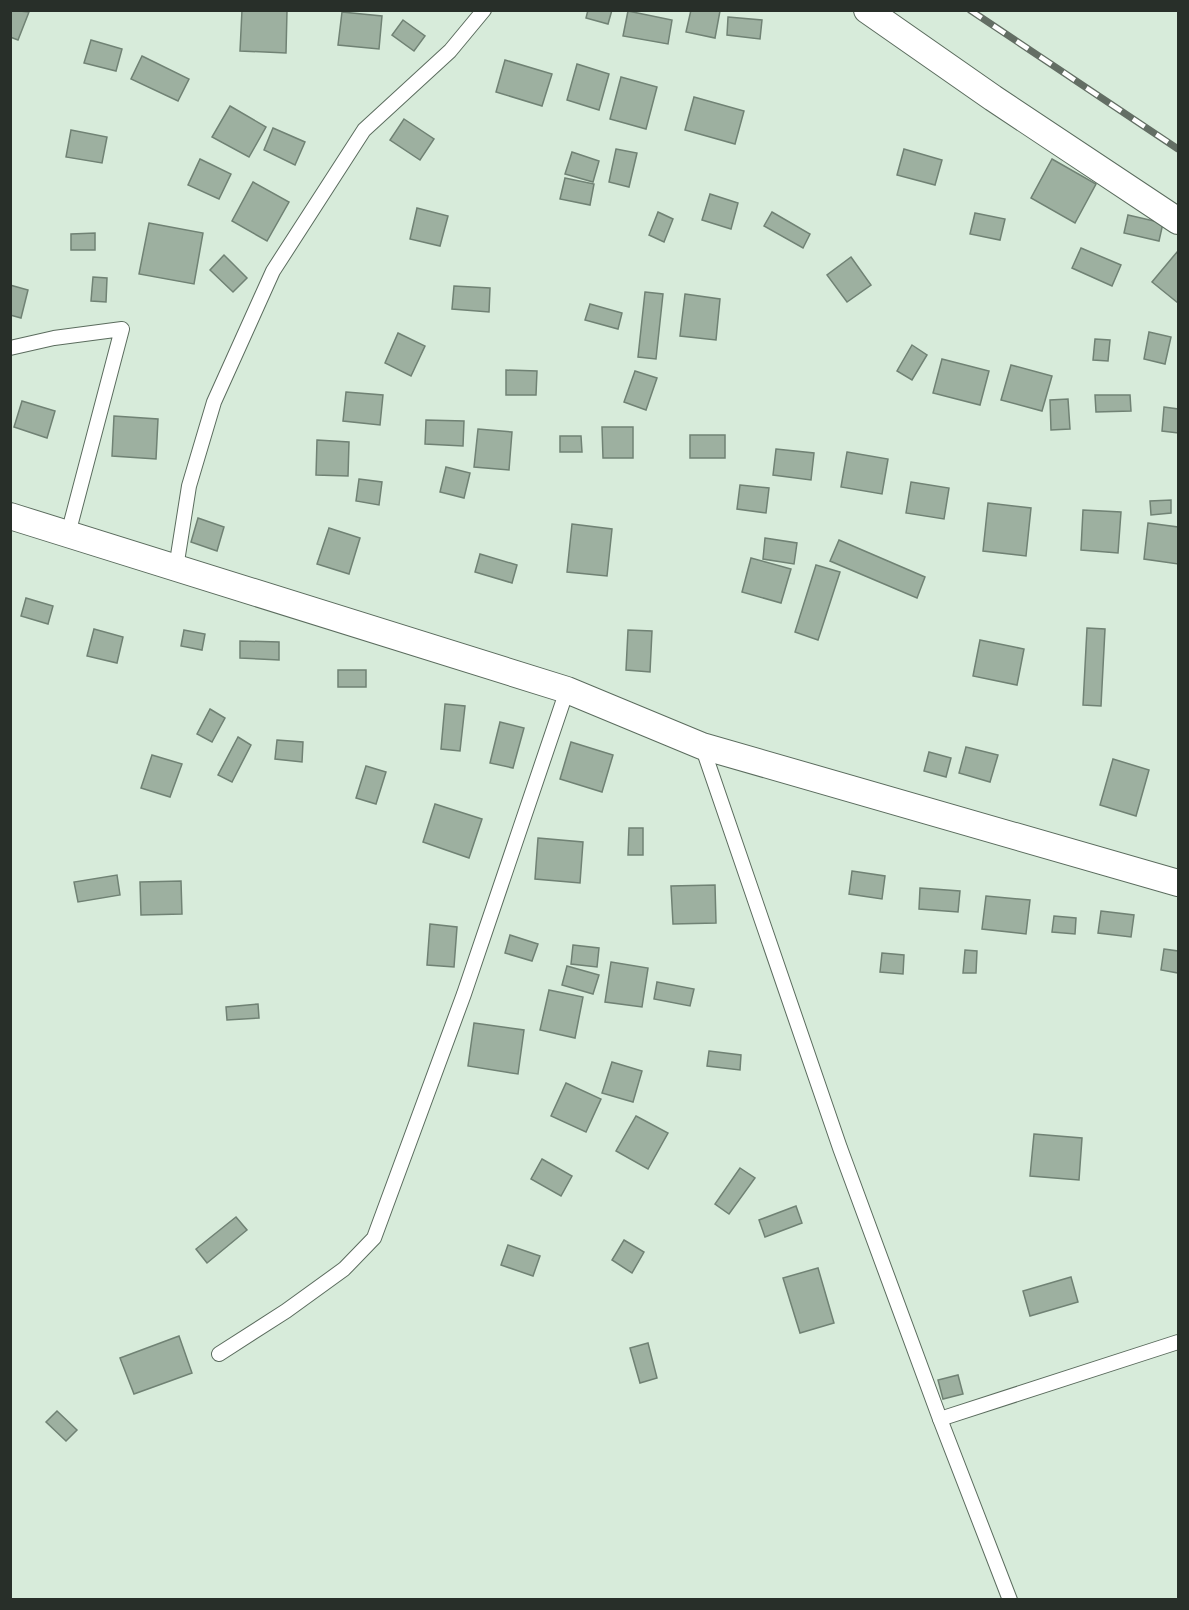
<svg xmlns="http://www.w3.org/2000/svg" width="1189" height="1610" font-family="Helvetica,sans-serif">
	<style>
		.building { fill: #9db0a0; stroke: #708274; stroke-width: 1.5 }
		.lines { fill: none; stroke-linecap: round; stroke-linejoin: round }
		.lane-casing { stroke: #5b6c5e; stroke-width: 16 }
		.street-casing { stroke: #5b6c5e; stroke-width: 28 }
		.lane { stroke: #fff; stroke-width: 14 }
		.street { stroke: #fff; stroke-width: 26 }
		.rail-casing { stroke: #636e64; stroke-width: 7 }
		.rail { stroke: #fff; stroke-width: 4.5; stroke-dasharray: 14; stroke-linecap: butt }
	</style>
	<rect width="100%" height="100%" fill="#d7ebda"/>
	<g class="building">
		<path d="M10 10 29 12 18 40 10 37Z"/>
		<path d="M242 10 287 11 286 53 240 51Z"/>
		<path d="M588 10H612L608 24 586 18Z"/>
		<path d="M691 10 720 11 715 38 686 32Z"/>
		<path d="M628 11 672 20 668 44 623 36Z"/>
		<path d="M342 12 382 16 379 49 338 45Z"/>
		<path d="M728 17 762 20 760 39 727 35Z"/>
		<path d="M403 20 425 36 414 51 392 35Z"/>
		<path d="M91 40 122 49 116 71 84 63Z"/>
		<path d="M142 56 189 79 178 101 131 79Z"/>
		<path d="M505 60 552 74 542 106 496 92Z"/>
		<path d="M577 64 609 74 599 110 567 100Z"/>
		<path d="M621 77 657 87 646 129 610 119Z"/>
		<path d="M694 97 744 111 735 144 685 130Z"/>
		<path d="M230 106 266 127 249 157 212 137Z"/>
		<path d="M404 119 434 139 420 160 390 140Z"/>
		<path d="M273 128 305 142 295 165 264 150Z"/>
		<path d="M71 130 107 137 102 163 66 157Z"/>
		<path d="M616 149 637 153 629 187 609 182Z"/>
		<path d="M904 149 942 160 935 185 897 175Z"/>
		<path d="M572 152 599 161 593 182 565 174Z"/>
		<path d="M200 159 231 174 219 199 188 185Z"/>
		<path d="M1052 159 1096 184 1075 223 1031 198Z"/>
		<path d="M565 178 594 184 590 205 560 199Z"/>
		<path d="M253 182 289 202 267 241 232 221Z"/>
		<path d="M710 194 738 203 731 229 702 220Z"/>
		<path d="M417 208 448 216 440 246 410 239Z"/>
		<path d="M658 212 673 219 664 242 649 235Z"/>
		<path d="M772 212 810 234 803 248 764 226Z"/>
		<path d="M975 213 1005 219 1000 240 970 234Z"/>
		<path d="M1128 215 1163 223 1159 241 1124 233Z"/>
		<path d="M149 223 203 233 194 284 139 274Z"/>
		<path d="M95 233V250H71V234Z"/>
		<path d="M1081 248 1121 265 1112 286 1072 268Z"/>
		<path d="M1177 252 1178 254V303L1152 282Z"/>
		<path d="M224 255 247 278 233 292 210 270Z"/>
		<path d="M851 257 871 285 847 302 827 275Z"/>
		<path d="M93 277 107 278 106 302 91 301Z"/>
		<path d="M10 285 28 290 21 318 10 315Z"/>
		<path d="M454 286 490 288 489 312 452 309Z"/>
		<path d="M645 292 663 294 656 359 638 357Z"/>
		<path d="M685 294 720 299 716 340 680 336Z"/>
		<path d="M590 304 622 313 618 329 585 320Z"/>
		<path d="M1149 332 1171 337 1165 364 1144 359Z"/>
		<path d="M398 333 425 346 411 376 385 363Z"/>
		<path d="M1095 339 1110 340 1108 361 1093 360Z"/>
		<path d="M912 345 927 355 912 380 897 371Z"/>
		<path d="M942 359 989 371 980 405 933 393Z"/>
		<path d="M1011 365 1052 376 1042 411 1001 400Z"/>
		<path d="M506 370 537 371 536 395H506Z"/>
		<path d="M635 371 657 378 646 410 624 402Z"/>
		<path d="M346 392 383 395 380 425 343 421Z"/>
		<path d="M1095 395H1130L1131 411 1096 412Z"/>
		<path d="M1068 399 1070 429 1051 430 1050 400Z"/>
		<path d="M22 401 55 411 47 438 14 427Z"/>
		<path d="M1164 407 1178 409V433L1162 431Z"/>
		<path d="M114 416 158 419 156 459 112 456Z"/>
		<path d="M426 420 464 421 463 446 425 444Z"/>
		<path d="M602 427H633V458H603Z"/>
		<path d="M478 429 512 432 509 470 474 467Z"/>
		<rect x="690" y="435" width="35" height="23"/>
		<path d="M560 436H581L582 452H560Z"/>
		<path d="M317 440 349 442 348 476 316 475Z"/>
		<path d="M776 449 814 453 811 480 773 475Z"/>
		<path d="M847 452 888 459 882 494 841 487Z"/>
		<path d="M446 467 470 473 464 498 440 492Z"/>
		<path d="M359 479 382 482 379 505 356 501Z"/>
		<path d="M911 482 949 488 944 519 906 513Z"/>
		<path d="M740 485 769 488 766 513 737 509Z"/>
		<path d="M1171 500V513L1151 515 1150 501Z"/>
		<path d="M988 503 1031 508 1026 556 983 551Z"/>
		<path d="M1083 510 1121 512 1118 553 1081 550Z"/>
		<path d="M198 518 224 527 217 551 191 542Z"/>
		<path d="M1148 523 1178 527V564L1144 559Z"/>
		<path d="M572 524 612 529 607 576 567 572Z"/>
		<path d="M329 528 360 538 349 574 317 564Z"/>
		<path d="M765 538 797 543 794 564 763 559Z"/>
		<path d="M839 540 925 577 917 598 830 561Z"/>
		<path d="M480 554 517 565 512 583 475 572Z"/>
		<path d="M751 558 791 569 781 603 742 592Z"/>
		<path d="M816 565 840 572 818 640 795 632Z"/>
		<path d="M26 598 53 606 48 624 21 616Z"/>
		<path d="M1087 628 1105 629 1101 706 1083 705Z"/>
		<path d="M94 629 123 637 117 663 87 656Z"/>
		<path d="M184 630 205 634 202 650 181 646Z"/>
		<path d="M628 630 652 631 650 672 626 670Z"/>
		<path d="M980 640 1024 649 1017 685 973 676Z"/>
		<path d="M240 641 279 642V660L240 658Z"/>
		<rect x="338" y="670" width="28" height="17"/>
		<path d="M445 704 465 706 460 751 441 749Z"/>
		<path d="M210 709 225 718 212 742 197 734Z"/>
		<path d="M500 722 524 728 513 768 490 763Z"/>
		<path d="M238 737 251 745 232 782 218 775Z"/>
		<path d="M277 740 303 742 302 762 275 759Z"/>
		<path d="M571 742 613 755 602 792 560 779Z"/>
		<path d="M966 747 998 755 990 782 959 773Z"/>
		<path d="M929 752 951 758 946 777 924 771Z"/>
		<path d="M152 755 182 764 170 797 141 788Z"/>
		<path d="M1113 759 1149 770 1136 816 1100 805Z"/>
		<path d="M366 766 386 772 376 804 356 798Z"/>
		<path d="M435 804 482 819 469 858 423 842Z"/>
		<path d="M629 828H643V855H628Z"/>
		<path d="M538 838 583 842 580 883 535 879Z"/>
		<path d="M852 871 885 876 882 899 849 894Z"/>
		<path d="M117 875 120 895 78 902 74 882Z"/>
		<path d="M181 881 182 914 141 915 140 882Z"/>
		<path d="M715 885 716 923 673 924 671 886Z"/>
		<path d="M920 888 960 891 958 912 919 909Z"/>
		<path d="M986 896 1030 900 1026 934 982 929Z"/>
		<path d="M1101 911 1134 915 1131 937 1098 933Z"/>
		<path d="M1054 916 1076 918 1075 934 1052 932Z"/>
		<path d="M430 924 457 927 454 967 427 965Z"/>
		<path d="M510 935 538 944 532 961 505 953Z"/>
		<path d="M573 945 599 948 597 967 571 964Z"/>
		<path d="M1164 949 1178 951V973L1161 970Z"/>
		<path d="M965 950 977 951 976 973H963Z"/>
		<path d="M882 953 904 955 903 974 880 972Z"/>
		<path d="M611 962 648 968 642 1007 605 1002Z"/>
		<path d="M567 966 599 975 593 994 562 985Z"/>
		<path d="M657 982 694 989 690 1006 654 999Z"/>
		<path d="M549 990 583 997 575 1038 540 1030Z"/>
		<path d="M258 1004 259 1018 227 1020 226 1007Z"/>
		<path d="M474 1023 524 1030 518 1074 468 1066Z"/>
		<path d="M709 1051 741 1055 740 1070 707 1066Z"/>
		<path d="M612 1062 642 1071 633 1102 602 1093Z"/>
		<path d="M566 1083 601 1099 586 1132 551 1116Z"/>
		<path d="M636 1116 668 1133 648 1169 616 1151Z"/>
		<path d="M1034 1134 1082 1138 1079 1180 1030 1176Z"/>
		<path d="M542 1159 572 1176 561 1196 531 1179Z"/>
		<path d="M740 1168 755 1178 729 1214 715 1204Z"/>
		<path d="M796 1206 802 1223 765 1237 759 1220Z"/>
		<path d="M236 1217 247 1230 207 1263 196 1249Z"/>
		<path d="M624 1240 644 1252 632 1273 612 1260Z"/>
		<path d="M508 1245 540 1256 533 1276 501 1265Z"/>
		<path d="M818 1268 834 1323 800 1333 783 1278Z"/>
		<path d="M1071 1277 1078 1302 1030 1316 1023 1291Z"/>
		<path d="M179 1336 192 1373 134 1394 120 1358Z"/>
		<path d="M648 1343 657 1378 640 1383 630 1348Z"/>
		<path d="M958 1375 963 1394 943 1399 938 1380Z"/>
		<path d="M57 1411 77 1430 66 1441 46 1422Z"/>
	</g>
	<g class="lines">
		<g class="lane-casing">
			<g id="lane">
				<path d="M10 348 54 338 122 329 68 534"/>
				<path d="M176 568 189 486 214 402 273 271 364 130 450 51 484 10"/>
				<path d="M702 746 840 1148 940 1419 1010 1600"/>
				<path d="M219 1354 286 1311 344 1269 374 1238 464 994 567 690"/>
				<path d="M940 1419 1178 1342"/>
			</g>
		</g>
		<g class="street-casing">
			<g id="street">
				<path d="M867 10 993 98 1178 221"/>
				<path d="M10 516 567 690 702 746 1178 883"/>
			</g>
		</g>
		<use href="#lane" class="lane"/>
		<use href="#street" class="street"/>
		<g class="rail-casing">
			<path id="rail" d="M970 10 1178 149"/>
		</g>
		<use href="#rail" class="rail"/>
	</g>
	<rect width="1189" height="1610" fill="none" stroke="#282f29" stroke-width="24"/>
</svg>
